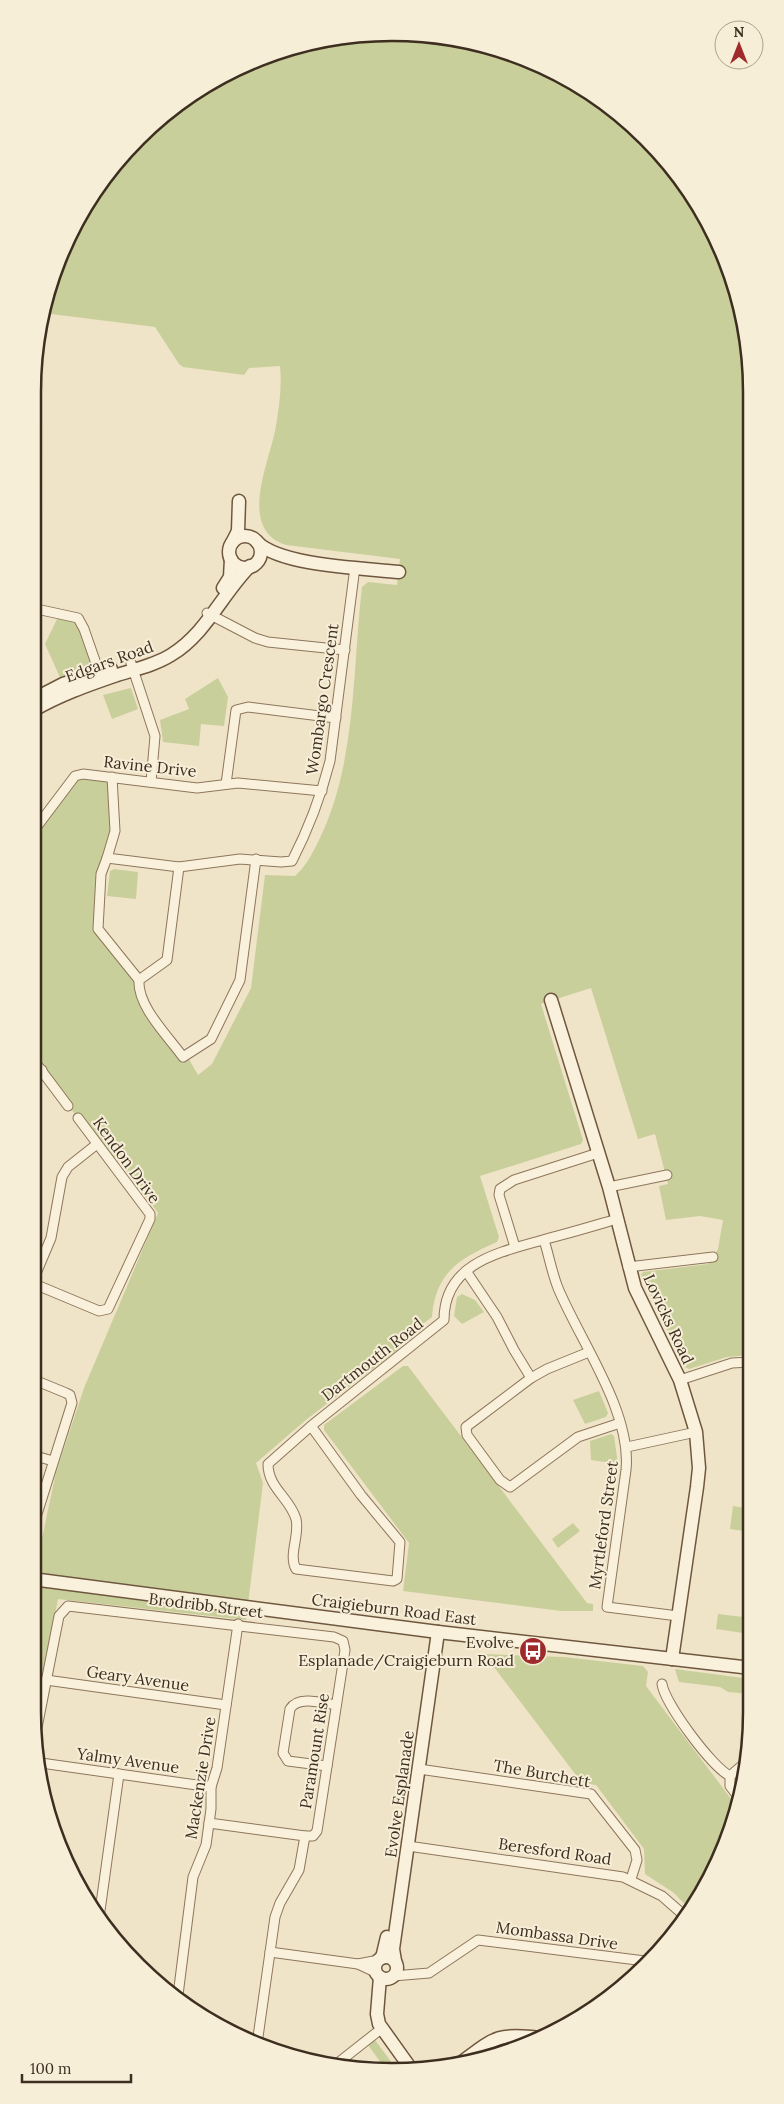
<svg xmlns="http://www.w3.org/2000/svg" width="784" height="2104" font-family="Lora,serif">
	<style>
		.green { fill: #c9cf9b }
		.lines { fill: none; stroke-linecap: round; stroke-linejoin: round }
		.street-casing { stroke: #8d765c; stroke-width: 11 }
		.secondary-casing { stroke: #6f573f; stroke-width: 15 }
		.street { stroke: #faf1dc; stroke-width: 9 }
		.secondary { stroke: #faf1dc; stroke-width: 12 }
		.labels { text-anchor: middle; dominant-baseline: central; stroke-width: 4; stroke-linejoin: round; paint-order: stroke }
		.street-label { font-size: 16px; fill: #3d2e20; stroke: #f7eed8 }
		.poi-label { font-size: 16px; fill: #3d2e20; stroke: #f7eed8; text-anchor: end }
		.rim { fill: none; stroke: #3d2e20; stroke-width: 2.5 }
	</style>
	<rect width="100%" height="100%" fill="#f0e4c8"/>
	<g class="green">
		<path d="M416 33 485 45 591 93 662 155 715 233 748 345 751 1355 727 1357 689 1369 685 1367 641 1275 643 1272 708 1264 718 1249 723 1220 700 1216 666 1220 659 1186 668 1184 655 1134 638 1139 591 988 541 1004 583 1140 581 1144 480 1176 499 1237 497 1242C460 1258 435 1273 432 1317L399 1342V1349L307 1419 256 1463 263 1483 246 1620 58 1599 34 1723 33 1581 56 1472 84 1388 158 1213 117 1157 110 1161 33 1058V825L75 776 112 777 115 831 101 874 97 924 139 980 143 1004 187 1056 198 1075 212 1064 251 988 265 875 295 876C305 867 311 856 317 844 357 766 352 672 362 587L368 582 397 585 400 559 286 545C238 530 268 465 275 431 279 410 282 388 280 366L249 368 244 375 183 367 179 364 155 327 43 313C45 295 52 280 58 263 92 173 159 105 246 65 256 61 267 55 277 51 323 37 368 35 416 33Z"/>
		<path d="M60 613 78 618 99 672 63 684 45 644Z"/>
		<path d="M218 678 228 697 224 726 201 724 199 746 163 742 160 720 189 709 185 699Z"/>
		<path d="M131 688 138 709 112 719 103 695Z"/>
		<path d="M114 869 138 872 136 899 107 896 110 871Z"/>
		<path d="M462 1294 475 1300 484 1312 462 1324 454 1316 457 1297Z"/>
		<path d="M403 1366H408L587 1603 593 1604V1611H561L403 1591 409 1543 324 1430V1425Z"/>
		<path d="M599 1391 608 1413 606 1417 585 1424 573 1400Z"/>
		<path d="M611 1434 614 1436 618 1464 591 1460 590 1441Z"/>
		<path d="M733 1506 751 1509V1532L730 1529Z"/>
		<path d="M573 1523 580 1531 558 1548 552 1539Z"/>
		<path d="M718 1614 751 1618 750 1634 716 1629Z"/>
		<path d="M484 1654 564 1657 643 1666 648 1672 646 1686 738 1808 714 1871 690 1910 674 1893 645 1874 644 1849 596 1785 582 1783Z"/>
		<path d="M675 1669 751 1679V1694L728 1692 720 1687 679 1682Z"/>
		<path d="M375 2040 395 2067H384L368 2045Z"/>
	</g>
	<g class="lines">
		<g class="street-casing">
			<g id="street">
				<path d="M32 608 78 618 84 629 99 672"/>
				<path d="M207 613 255 638 268 642 345 650"/>
				<path d="M131 663 155 736 151 782"/>
				<path d="M112 777 115 831 107 858 179 867 240 859 281 862 292 861C309 828 321 796 330 761L355 567"/>
				<path d="M226 784 236 710 248 707 336 718"/>
				<path d="M32 833 75 776 83 774 197 788 238 783 322 791"/>
				<path d="M107 858 101 874 98 929 139 980C137 1006 168 1036 183 1057L211 1039 240 980 256 859"/>
				<path d="M139 980 167 960 179 867"/>
				<path d="M32 1058 68 1106"/>
				<path d="M32 1077 42 1070"/>
				<path d="M609 1187 667 1175"/>
				<path d="M544 1240C549 1256 552 1273 558 1288 580 1341 632 1412 626 1470L607 1607 678 1616"/>
				<path d="M515 1247 499 1195 500 1189 514 1180 598 1153"/>
				<path d="M628 1267 713 1257"/>
				<path d="M466 1271 497 1317 514 1350 531 1378"/>
				<path d="M32 1283 99 1311 108 1309 150 1219V1214L78 1118"/>
				<path d="M32 1283 51 1238 62 1177 68 1167 97 1144"/>
				<path d="M589 1352 547 1369 531 1378 466 1427 467 1435 500 1480 510 1487 578 1437 620 1423"/>
				<path d="M32 1379 66 1393 70 1395 72 1403 32 1530"/>
				<path d="M680 1380 732 1363 751 1362"/>
				<path d="M311 1426 361 1495 400 1542 397 1579 393 1581 296 1569C288 1555 300 1535 296 1519 290 1498 268 1488 268 1464L311 1426 444 1320C444 1262 501 1252 546 1239 570 1233 593 1226 617 1219"/>
				<path d="M627 1447 696 1432"/>
				<path d="M32 1455 53 1461"/>
				<path d="M46 1680 226 1705"/>
				<path d="M662 1684C665 1704 712 1767 730 1776V1786L740 1799"/>
				<path d="M36 1733 59 1616 68 1606 334 1637 343 1641 345 1650 317 1831 313 1836H305L209 1823"/>
				<path d="M41 1763 211 1787"/>
				<path d="M327 1766 288 1761 283 1753 290 1709C298 1695 323 1703 336 1705"/>
				<path d="M419 1769 591 1794 635 1850 637 1860 631 1879"/>
				<path d="M730 1776 745 1763"/>
				<path d="M408 1846 623 1877 662 1896 686 1917"/>
				<path d="M99 1918 119 1774"/>
				<path d="M270 1952 358 1964 377 1973"/>
				<path d="M358 1964 379 1960"/>
				<path d="M393 1976 429 1973 478 1940 645 1961"/>
				<path d="M178 1995 193 1877 206 1845 211 1809V1787L217 1768 238 1624"/>
				<path d="M257 2044 275 1917 280 1903 299 1870 305 1836"/>
				<path d="M334 2066 381 2029"/>
			</g>
		</g>
		<g class="secondary-casing">
			<g id="secondary">
				<circle cx="245" cy="552" r="16"/>
				<path d="M257 542C281 566 363 568 399 572"/>
				<path d="M232 543 238 531 239 501"/>
				<path d="M223 588 230 577 231 559"/>
				<path d="M32 700 63 684 111 669"/>
				<path d="M32 711C59 695 88 685 117 675 136 669 155 665 171 655 206 634 222 594 250 566"/>
				<path d="M551 1000 609 1187 635 1288 680 1380 696 1432 699 1468 697 1487 672 1659"/>
				<path d="M32 1579 438 1632 751 1668"/>
				<circle cx="386" cy="1968" r="11"/>
				<path d="M382 1958 387 1937"/>
				<path d="M395 1961 393 1949 438 1632"/>
				<path d="M380 1977 377 2014 379 2024 409 2066"/>
				<path d="M458 2065C493 2039 496 2032 540 2038"/>
			</g>
		</g>
		<use href="#street" class="street"/>
		<use href="#secondary" class="secondary"/>
	</g>
	<defs>
		<g id="bus-disc" transform="scale(1.4375)"><circle r="9.5" fill="#9e2a2b" stroke="#f7eed8"/><path d="M-5-6H5V4H4V6H2V4H-2V6H-4V4H-5ZM-3.5-4V0h7V-4ZM-3.5 1.2v1.5H-2V1.2ZM2 1.2v1.5H3.5V1.2Z" fill="#fff"/></g>
	</defs>
	<g fill-rule="evenodd">
		<use href="#bus-disc" x="533" y="1651"/>
	</g>
	<g class="labels">
		<g class="street-label">
			<text transform="translate(109 661) rotate(-20)">Edgars Road</text>
			<text transform="translate(322 699) rotate(-82)">Wombargo Crescent</text>
			<text transform="translate(150 766) rotate(6)">Ravine Drive</text>
			<text transform="translate(127 1160) rotate(54)">Kendon Drive</text>
			<text transform="translate(669 1319) rotate(65)">Lovicks Road</text>
			<text transform="translate(372 1359) rotate(-38)">Dartmouth Road</text>
			<text transform="translate(603 1525) rotate(-82)">Myrtleford Street</text>
			<text transform="translate(206 1605) rotate(7)">Brodribb Street</text>
			<text transform="translate(394 1609) rotate(7)">Craigieburn Road East</text>
			<text transform="translate(138 1678) rotate(8)">Geary Avenue</text>
			<text transform="translate(314 1751) rotate(-81)">Paramount Rise</text>
			<text transform="translate(128 1760) rotate(8)">Yalmy Avenue</text>
			<text transform="translate(542 1773) rotate(10)">The Burchett</text>
			<text transform="translate(200 1778) rotate(-81)">Mackenzie Drive</text>
			<text transform="translate(399 1794) rotate(-82)">Evolve Esplanade</text>
			<text transform="translate(555 1851) rotate(8)">Beresford Road</text>
			<text transform="translate(557 1935) rotate(8)">Mombassa Drive</text>
		</g>
		<g class="poi-label">
			<text x="514" y="1642">Evolve<tspan x="514" dy="18">Esplanade/Craigieburn Road</tspan></text>
		</g>
	</g>
	<path d="M0 0H784V2104H0ZM392 41H392A351 351 0 0 1 743 392V1712A351 351 0 0 1 392 2063H392A351 351 0 0 1 41 1712V392A351 351 0 0 1 392 41Z" fill="#f7eed8" fill-rule="evenodd"/>
	<path class="rim" d="M392 41H392A351 351 0 0 1 743 392V1712A351 351 0 0 1 392 2063H392A351 351 0 0 1 41 1712V392A351 351 0 0 1 392 41Z"/>
	<g transform="translate(739 45)"><circle r="24" fill="#f7eed8" stroke="#ada18e"/>
	<path d="M0-4L9 19L0 12L-9 19Z" fill="#9e2a2b"/>
	<text y="-8" font-size="14" font-weight="bold" text-anchor="middle" fill="#3d2e20">N</text>
	</g>
	<path d="M22 2074v8h109v-8" fill="none" stroke="#3d2e20" stroke-width="2.5"/>
	<text x="30" y="2074" font-size="15" fill="#3d2e20" stroke="#f7eed8" stroke-width="4" paint-order="stroke">100 m</text>
</svg>
